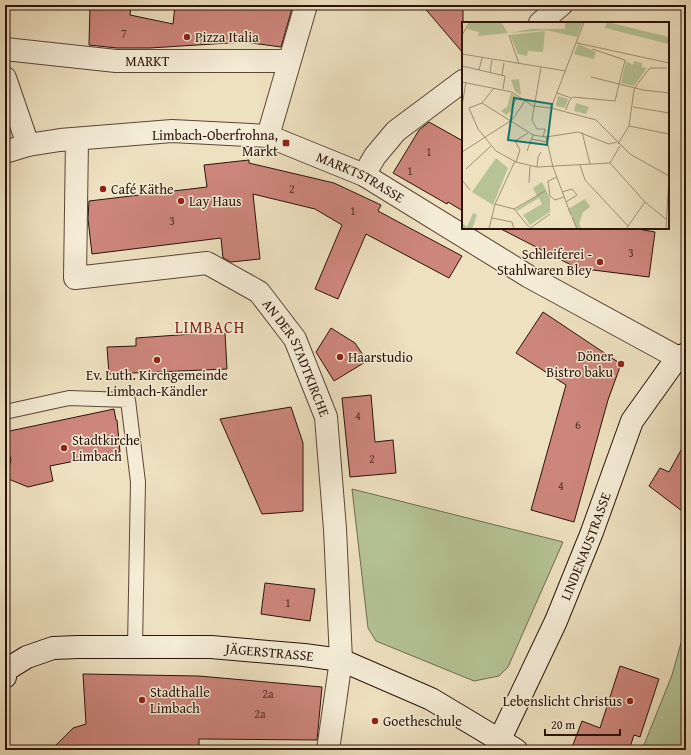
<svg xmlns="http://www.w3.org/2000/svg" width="691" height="755" font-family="'Gentium Book Plus',serif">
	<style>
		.green { fill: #b5c395; stroke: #706b50 }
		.building { fill: #cd867c; stroke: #2a130a }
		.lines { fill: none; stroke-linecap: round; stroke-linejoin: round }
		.service-casing { stroke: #5b4638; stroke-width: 16 }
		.minor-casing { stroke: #5b4638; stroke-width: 24 }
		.secondary-casing { stroke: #2a130a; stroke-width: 24 }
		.service { stroke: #f4ecd6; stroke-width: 14 }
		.minor { stroke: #f4ecd6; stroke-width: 22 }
		.secondary { stroke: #f4ecd6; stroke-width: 22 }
		.poi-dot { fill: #8f2418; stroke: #f4ecd6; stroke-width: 1.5 }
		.labels { text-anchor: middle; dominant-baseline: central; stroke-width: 3; stroke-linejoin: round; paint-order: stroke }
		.number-label { font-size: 12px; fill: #533026 }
		.poi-label { font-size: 14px; fill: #2a130a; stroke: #f4ecd6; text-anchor: start }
		.street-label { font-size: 14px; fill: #2a130a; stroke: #f4ecd6 }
		.quarter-label { font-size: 16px; letter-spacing: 1px; fill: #7a1f14; stroke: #f4ecd6 }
		.inset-road { fill: none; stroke: #a08f77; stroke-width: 1 }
		.view { fill: #0f766e; fill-opacity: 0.15; stroke: #0f766e; stroke-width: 2 }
		.inset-edge { fill: none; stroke: #2a130a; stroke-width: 2 }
	</style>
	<rect width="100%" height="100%" fill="#eee1c0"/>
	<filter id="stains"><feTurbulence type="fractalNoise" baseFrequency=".005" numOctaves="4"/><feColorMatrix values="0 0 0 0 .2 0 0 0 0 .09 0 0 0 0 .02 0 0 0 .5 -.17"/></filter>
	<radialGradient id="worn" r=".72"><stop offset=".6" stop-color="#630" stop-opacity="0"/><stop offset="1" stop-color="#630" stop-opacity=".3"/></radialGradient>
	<g class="green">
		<path d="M352 489 563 542 508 667 499 676 474 681 376 641 368 628Z"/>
		<path d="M686 625V750H642L672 675Z"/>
	</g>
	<g class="building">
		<path d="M90 5 107 7V5H131L130 15 173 24 175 5H293L281 47 244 42 150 48H117L89 45Z"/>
		<path d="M422 5H463V53Z"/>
		<path d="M429 122 463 141V211L448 202 447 204 393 173 419 130Z"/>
		<path d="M249 160V163L334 183 381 205 378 211 462 256 449 278 366 234 338 299 315 289 342 225 315 209 253 194 260 259 231 262 223 258 221 238 92 254 88 219 89 201 207 187 204 165Z"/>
		<path d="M499 228H632L655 232 649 277 577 268Z"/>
		<path d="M543 312 621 364 608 400 574 522 531 510 566 385 516 353Z"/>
		<path d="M331 328 355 343 367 361 334 381 316 352Z"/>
		<path d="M206 333H225L227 369 109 374 107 347 136 346V338Z"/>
		<path d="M371 395 375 442 393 440 396 473 350 477 342 398Z"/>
		<path d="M291 407 303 443V511L262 514 220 419Z"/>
		<path d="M114 409 116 420H117L120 452 50 466 53 481 28 487 6 478 11 460 5 441V432Z"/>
		<path d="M686 441V514L649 486 660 468 669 472Z"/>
		<path d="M265 583 315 589 310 621 261 614Z"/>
		<path d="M620 666 659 679 640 737 634 735 629 750H571L582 721 600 728Z"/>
		<path d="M83 674 199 676 322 687 317 740 199 739V750H51L73 728 86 724Z"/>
	</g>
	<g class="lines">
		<g class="service-casing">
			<path id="service" d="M5 412 69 398 128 400 138 482 135 647"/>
		</g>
		<g class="minor-casing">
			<g id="minor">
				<path d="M540 23 561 5"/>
				<path id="s1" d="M5 49 116 61H289"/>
				<path d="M5 78 28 145"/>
				<path d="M268 136 306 5"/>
				<path id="s2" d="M77 140 75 278 207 263 259 292 295 339 326 417 335 529 341 660 328 750"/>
				<path id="s3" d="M5 152 28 145 60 140 172 131 268 136 364 175 528 276 686 362"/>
				<path d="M364 175 375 156 396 131 463 81"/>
			</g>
		</g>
		<g class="secondary-casing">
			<g id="secondary">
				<path id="s4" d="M5 677 6 670 27 657 53 648 78 647H211L304 655 341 660 431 699 516 750"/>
				<path id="s5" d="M500 739 556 621 592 532 632 421 677 358 686 354"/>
			</g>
		</g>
		<use href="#service" class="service"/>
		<use href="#minor" class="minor"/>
		<use href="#secondary" class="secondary"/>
	</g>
	<g class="poi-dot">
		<circle cx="187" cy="37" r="4"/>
		<rect x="282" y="139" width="8" height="8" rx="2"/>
		<circle cx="103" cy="189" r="4"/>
		<circle cx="181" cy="201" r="4"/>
		<circle cx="600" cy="262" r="4"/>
		<circle cx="340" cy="357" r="4"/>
		<circle cx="157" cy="360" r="4"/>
		<circle cx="621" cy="364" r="4"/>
		<circle cx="64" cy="448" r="4"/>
		<circle cx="142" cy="700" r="4"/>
		<circle cx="630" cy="701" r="4"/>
		<circle cx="375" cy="721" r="4"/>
	</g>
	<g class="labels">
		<g class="number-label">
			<text x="124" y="33">7</text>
			<text x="429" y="151">1</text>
			<text x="410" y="170">1</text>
			<text x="292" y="188">2</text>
			<text x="353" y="210">1</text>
			<text x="172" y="220">3</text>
			<text x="631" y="252">3</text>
			<text x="358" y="415">4</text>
			<text x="578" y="424">6</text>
			<text x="372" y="458">2</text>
			<text x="561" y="485">4</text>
			<text x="288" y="602">1</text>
			<text x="268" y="693">2a</text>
			<text x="260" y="713">2a</text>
		</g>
		<g class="poi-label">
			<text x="195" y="37">Pizza Italia</text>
			<text x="278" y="135" text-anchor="end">Limbach-Oberfrohna,<tspan x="278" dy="16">Markt</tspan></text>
			<text x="111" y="189">Café Käthe</text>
			<text x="189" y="201">Lay Haus</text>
			<text x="592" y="254" text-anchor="end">Schleiferei -<tspan x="592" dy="16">Stahlwaren Bley</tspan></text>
			<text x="613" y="356" text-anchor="end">Döner<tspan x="613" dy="16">Bistro baku</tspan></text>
			<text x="348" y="357">Haarstudio</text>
			<text x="157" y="375" text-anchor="middle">Ev. Luth. Kirchgemeinde<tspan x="157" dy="16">Limbach-Kändler</tspan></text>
			<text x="72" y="440">Stadtkirche<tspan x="72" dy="16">Limbach</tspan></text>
			<text x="150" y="692">Stadthalle<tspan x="150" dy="16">Limbach</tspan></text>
			<text x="622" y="701" text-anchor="end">Lebenslicht Christus</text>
			<text x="383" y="721">Goetheschule</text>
		</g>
		<g class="street-label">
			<text stroke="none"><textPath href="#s1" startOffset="143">MARKT</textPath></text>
			<text stroke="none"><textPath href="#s3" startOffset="366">MARKTSTRASSE</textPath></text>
			<text stroke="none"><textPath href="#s2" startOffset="407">AN DER STADTKIRCHE</textPath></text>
			<text stroke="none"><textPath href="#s5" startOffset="211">LINDENAUSTRASSE</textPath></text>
			<text stroke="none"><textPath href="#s4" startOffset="276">JÄGERSTRASSE</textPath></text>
		</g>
		<g class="quarter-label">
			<text x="210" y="327">LIMBACH</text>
		</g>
	</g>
	<g transform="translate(462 22)">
		<rect width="207" height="207" fill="#eee1c0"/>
		<path d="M9 0H39L46 11 16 14 17 10 5 7ZM103 0H121L115 15 84 8 47 11 69 7H103ZM145 0 207 15V22L143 6ZM83 9 81 30 66 29 65 34 56 32 48 13ZM116 22 134 30 132 37 112 32ZM164 39 171 43 172 39 180 41V45L185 46 172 64 159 61ZM57 57 59 72 58 73 53 69 49 58ZM49 71 56 75 49 89 44 93 39 89 45 85ZM96 74 106 77 103 86 94 84ZM114 81 127 85 124 92 112 89ZM34 136 46 146 31 183 10 170ZM80 160 88 176V190L68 203 61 193 80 182 77 176 55 189 54 187 75 174 71 166ZM123 177 128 185 121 190 117 202 120 207H115L106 187ZM11 191 15 193 10 207H0V201L5 205Z" fill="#b5c395"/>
		<path class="inset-road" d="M0 13 8 0M47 13 57 42M115 21 207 41M0 32 104 49M0 44 43 54 41 67M79 45 70 98 75 107H83L81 115M17 48 20 36M28 50 30 38M40 53 42 41M129 55 181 68 207 71M0 60 50 70 71 84 89 86 122 0M32 66 20 81 7 86 16 107 34 129 54 140 75 145 148 141M95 71 109 76M20 81 71 113 84 115 116 110 147 122 155 120M0 84 4 60M171 85 207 91M89 86 134 98 168 132 207 154M104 88 107 79 111 75 153 79 163 38 130 27M167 104 207 112M120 110 128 142M84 115 91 145 109 193M69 117 85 120M156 122 167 104 172 68 176 61 188 46H205M65 129 71 113M0 130 50 98 63 79M54 140 58 128 53 119 66 111M148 141 183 180 205 198M148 141 158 124M118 143 123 158 166 204M75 145 76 135 79 130M4 147 29 124M95 155 86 159 88 174 93 178 102 175M0 158 8 168M67 161 68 144M100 170 110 167 115 173 104 180M33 182 52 187 67 205M52 187 83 169M110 195 115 207M30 196 50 200 52 207M27 207 33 182 53 139M67 207 88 192M164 207 183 180M204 207 207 153"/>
		<path class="view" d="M52 76 90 82 85 123 46 118Z"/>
		<rect width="207" height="207" class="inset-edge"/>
	</g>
	<rect width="691" height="755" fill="none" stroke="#eee1c0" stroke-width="20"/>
	<rect x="6" y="6" width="679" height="743" fill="none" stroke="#2a130a" stroke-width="2"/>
	<rect x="10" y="10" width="671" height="735" fill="none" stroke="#2a130a"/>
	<path d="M545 729v6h75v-6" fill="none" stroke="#2a130a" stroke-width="2"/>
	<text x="551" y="729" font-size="12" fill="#2a130a" stroke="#f4ecd6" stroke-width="3" paint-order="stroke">20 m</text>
	<rect width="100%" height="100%" filter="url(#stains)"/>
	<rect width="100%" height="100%" fill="url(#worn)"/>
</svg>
